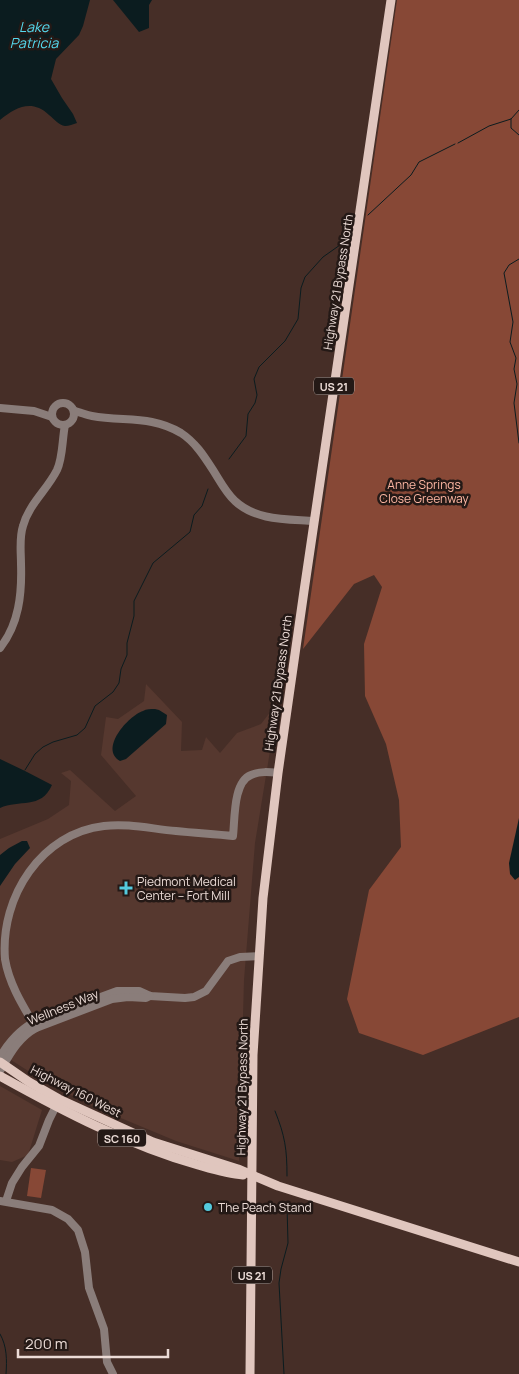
<svg xmlns="http://www.w3.org/2000/svg" width="519" height="1374" font-family="Manrope,sans-serif">
	<style>
		.built { fill: #56382f }
		.green { fill: #874836 }
		.water { fill: #0b1c1f }
		.lines { fill: none; stroke-linecap: round; stroke-linejoin: round }
		.stream { stroke: #0b1c1f; stroke-width: 1 }
		.minor { stroke: #8a7d7a; stroke-width: 8 }
		.major { stroke: #e0c6be; stroke-width: 9 }
		.poi-dot { fill: #54cadd; stroke: #241916; stroke-width: 2 }
		.labels { text-anchor: middle; dominant-baseline: central; stroke-width: 5; stroke-linejoin: round; paint-order: stroke }
		.shield { fill: #241916; stroke: #b0a29d; stroke-width: 1 }
		.shield-label { font-size: 11px; font-weight: bold; fill: #ecdcd7 }
		.street-label { font-size: 12px; fill: #ecdcd7; stroke: #241916 }
		.park-label { font-size: 12px; fill: #feb7a3; stroke: #241916 }
		.poi-label { font-size: 12px; fill: #ecdcd7; stroke: #241916; text-anchor: start }
		.water-label { font-size: 14px; font-style: italic; fill: #55d9ee; stroke: #241916 }
	</style>
	<rect width="100%" height="100%" fill="#462e27"/>
	<g class="built">
		<path d="M146 684 182 722 181 751 202 750 206 737 220 753 237 733 261 724 278 702 255 843 244 980 239 1161 176 1141 92 1106 44 1081 0 1053V839L48 819 69 805 71 781 61 773 70 770 115 811 136 796 101 755 106 717 118 719 144 701Z"/>
		<path d="M0 1086 42 1110 28 1155 12 1162 0 1160Z"/>
	</g>
	<g class="green">
		<path d="M397 0H519V1017L423 1055 359 1033 347 999 369 890 401 847 399 800 386 744 365 696 364 644 382 587 374 575 354 584 303 649Z"/>
		<path d="M31 1168 46 1170 41 1198 27 1196Z"/>
	</g>
	<g class="water">
		<path d="M0 0H90L83 26 79 35 56 59 51 79 62 98 73 114 77 123C73 124 69 126 65 126 59 125 54 119 49 115 32 99 16 107 0 120Z"/>
		<path d="M113 0H152L149 5V28L139 32Z"/>
		<path d="M155 709 159 710 167 715 166 724 126 759 120 761C99 749 128 716 143 711 146 709 151 709 155 709Z"/>
		<path d="M0 759 25 771 52 785C41 810 19 799 0 808Z"/>
		<path d="M519 818V877L515 880 510 874 509 863Z"/>
		<path d="M22 841H27L30 848 15 864 0 886V855L9 848Z"/>
	</g>
	<g class="lines">
		<g class="stream">
			<path d="M511 119V128L519 135"/>
			<path d="M458 143 489 126 511 119 519 110"/>
			<path d="M368 215 411 175 419 162 455 144"/>
			<path d="M519 259 509 265 504 273 513 322 510 342 516 358 514 369 517 384 514 403 519 443"/>
			<path d="M229 459 246 436 248 414 255 403 257 395 254 379 259 367 285 341 298 319 301 288 305 277 323 257 340 245"/>
			<path d="M25 770 35 754 43 747 53 742 77 735 85 728 95 706 113 692 119 683 121 669 127 655V643L134 616V601L153 563 190 532 194 515 202 506 208 489"/>
			<path d="M275 1111C285 1136 287 1149 287 1176"/>
			<path d="M0 1334C7 1346 7 1360 6 1374"/>
			<path d="M284 1374 279 1283 281 1269 288 1243 287 1206"/>
		</g>
		<g class="minor">
			<circle cx="63" cy="414" r="11"/>
			<path d="M0 408 34 411 52 417"/>
			<path d="M74 411C80 412 86 415 92 416 124 422 151 415 181 433 195 442 204 456 213 470 220 481 226 493 235 501 256 521 288 519 314 521"/>
			<path d="M0 648C19 624 22 594 21 564 21 552 19 538 23 526 29 504 47 490 57 470 63 457 62 440 65 425"/>
			<path d="M36 1028C23 1006 9 984 5 959 0 896 42 833 104 826 128 823 152 829 176 831 195 833 214 834 233 836 235 819 233 782 251 775 260 771 269 772 278 773"/>
			<path d="M0 1057C10 1040 23 1026 41 1019L117 991H139L150 996 185 998 194 997 206 991 228 961 240 957 259 956"/>
			<path d="M0 1071C10 1054 18 1038 36 1028L112 999 128 997 146 998 150 996"/>
			<path d="M0 1201 52 1210 68 1219 78 1230 85 1252 89 1288 104 1329 107 1362 113 1374"/>
			<path d="M6 1201 12 1183 22 1167 39 1146 49 1120 58 1102"/>
		</g>
		<g class="major">
			<path d="M0 1062 29 1082 59 1099 153 1142 238 1169 278 1186 519 1262"/>
			<path d="M0 1076C63 1111 128 1145 198 1165 212 1169 228 1174 243 1175"/>
			<path d="M250 1374 253 1055 263 898 278 773 304 591 391 0"/>
		</g>
	</g>
	<g class="poi-dot">
		<path d="M123.5 880.5h5v5h5v5h-5v5h-5v-5h-5v-5h5z"/>
		<circle cx="208" cy="1207" r="5"/>
	</g>
	<g class="labels">
		<g class="shield">
			<rect x="314" y="377.5" width="40" height="17" rx="4"/>
			<rect x="98" y="1129.5" width="48" height="17" rx="4"/>
			<rect x="232" y="1266.5" width="40" height="17" rx="4"/>
		</g>
		<g class="shield-label">
			<text x="334" y="386">US 21</text>
			<text x="122" y="1138">SC 160</text>
			<text x="252" y="1275">US 21</text>
		</g>
		<g class="street-label">
			<text transform="translate(338 282) rotate(-81)">Highway 21 Bypass North</text>
			<text transform="translate(278 683) rotate(-82)">Highway 21 Bypass North</text>
			<text transform="translate(63 1007) rotate(-22)">Wellness Way</text>
			<text transform="translate(242 1087) rotate(-89)">Highway 21 Bypass North</text>
			<text transform="translate(76 1091) rotate(27)">Highway 160 West</text>
		</g>
		<g class="park-label">
			<text x="424" y="484">Anne Springs<tspan x="424" dy="14">Close Greenway</tspan></text>
		</g>
		<g class="poi-label">
			<text x="137" y="881">Piedmont Medical<tspan x="137" dy="14">Center – Fort Mill</tspan></text>
			<text x="218" y="1207">The Peach Stand</text>
		</g>
		<g class="water-label">
			<text x="34" y="26">Lake<tspan x="34" dy="16">Patricia</tspan></text>
		</g>
	</g>
	<path d="M18 1349v8h150v-8" fill="none" stroke="#ecdcd7" stroke-width="2.5"/>
	<text x="25" y="1349" font-size="15" fill="#ecdcd7" stroke="#241916" stroke-width="4" paint-order="stroke">200 m</text>
</svg>
